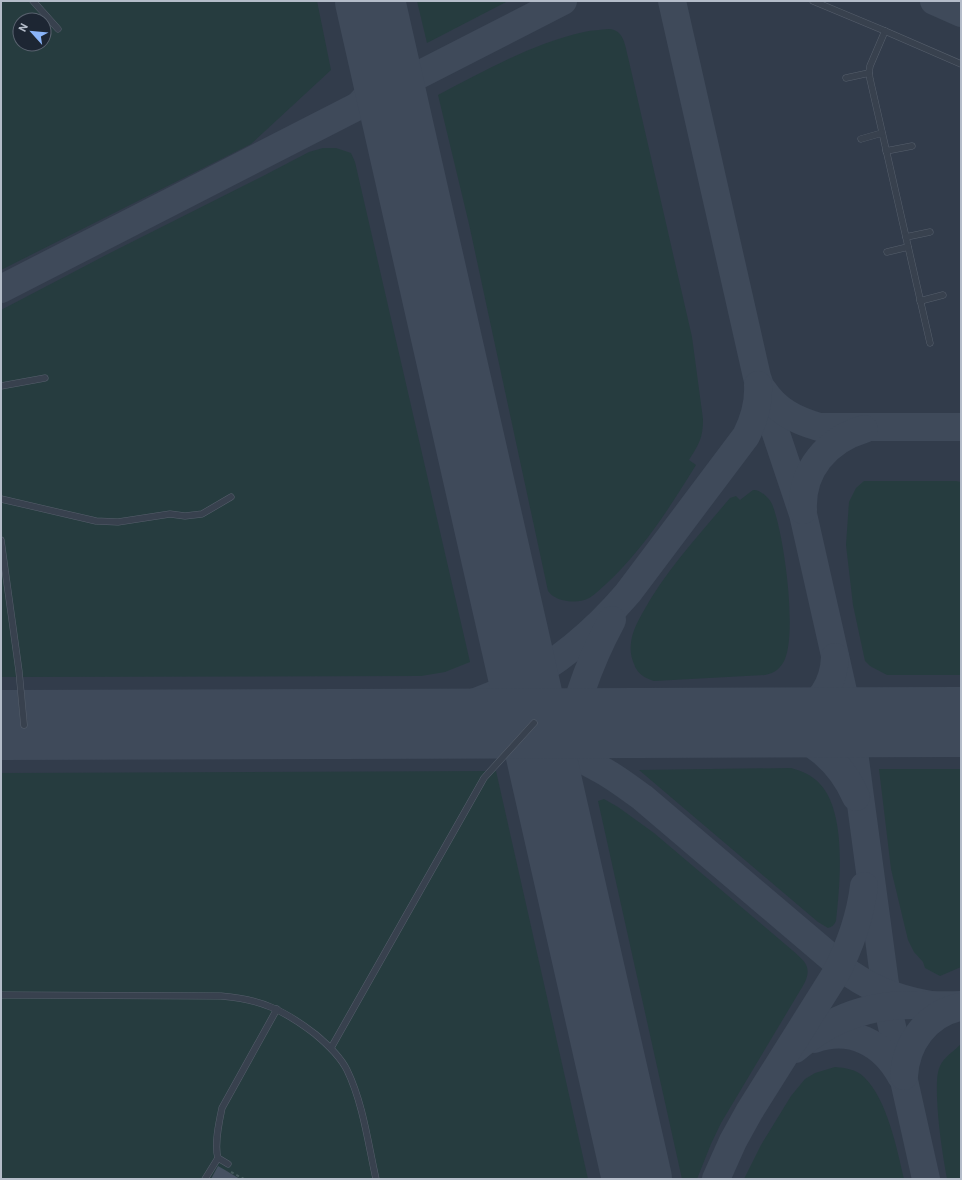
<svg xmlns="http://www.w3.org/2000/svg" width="962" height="1180" font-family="'IBM Plex Sans',sans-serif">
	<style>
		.airport { fill: #323c4b; fill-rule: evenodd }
		.green { fill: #263c3f; fill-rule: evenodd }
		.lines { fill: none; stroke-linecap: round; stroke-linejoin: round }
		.taxiway { stroke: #3f4a5a; stroke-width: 28 }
		.runway { stroke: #3f4a5a; stroke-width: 70 }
		.building { fill: #455162 }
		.service-casing { stroke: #565f6c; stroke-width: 7 }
		.path { stroke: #44595c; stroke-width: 2; stroke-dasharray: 3 3; stroke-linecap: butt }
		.service { stroke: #38414e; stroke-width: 6 }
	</style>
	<rect width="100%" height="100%" fill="#242f3e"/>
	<path class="airport" d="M1 1H961V1179H1ZM20 20H44V44H20Z"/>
	<g class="green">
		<path d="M1 1H317L331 70 251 144 1 270ZM20 20H44V44H20Z"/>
		<path d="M417 1H508L427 43Z"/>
		<path d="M609 29C624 30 625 45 628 57L692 337 703 419C703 438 699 444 689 460L696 465C670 507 643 550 606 584 600 589 594 596 587 599 580 603 562 602 555 597 552 596 550 593 548 591L469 224 438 95C483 71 534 43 584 32 592 30 601 30 609 29Z"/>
		<path d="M323 148H336L351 153 355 162 470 662 445 672 421 676 1 677V310L108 254 265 175 309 152Z"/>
		<path d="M864 481H956L961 482V675H887L870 666 865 661 853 605 846 545 849 502 856 488Z"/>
		<path d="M753 490C760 489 769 498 772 504 784 533 797 630 785 659 781 668 775 673 765 675L654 681C644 678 637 673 634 664 631 657 630 650 631 643 632 632 638 621 643 612 666 570 700 534 730 498L736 496 740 500Z"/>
		<path d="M791 768C802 771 812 775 820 784 847 813 840 884 836 921 834 925 832 927 828 928L818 922 639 770Z"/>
		<path d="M879 769H961V967L940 976 925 968 923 962 914 952 908 940 891 869Z"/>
		<path d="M496 771 588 1179H1V773Z"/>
		<path d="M604 799 618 807 654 833 792 950C804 961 813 966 804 984L721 1123 711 1144 697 1179H682L598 801Z"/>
		<path d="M961 1044V1179H947C942 1151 938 1124 937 1097 937 1087 936 1075 940 1066 944 1057 954 1051 961 1044Z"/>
		<path d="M835 1067C845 1068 856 1069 864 1077 887 1099 897 1149 904 1179H744L761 1145 791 1096 805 1079 815 1073Z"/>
	</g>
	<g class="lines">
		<g class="taxiway">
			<path d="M672 1 757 377 803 514 850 722 885 984 891 1022 926 1179"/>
			<path d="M934 1 961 13"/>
			<path d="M374 20V1"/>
			<path d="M359 105C374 91 380 74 382 54"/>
			<path d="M1 289 563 1"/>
			<path d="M763 390C777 411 795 420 819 427H961"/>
			<path d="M803 510C801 470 827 440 864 429"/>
			<path d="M770 722C778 721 787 720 795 717 820 706 834 684 835 657"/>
			<path d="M367 723C476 716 556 677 628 593L746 436C754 420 759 403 758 385"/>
			<path d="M733 723C747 724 761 724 774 727 811 736 841 762 856 797"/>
			<path d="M457 724C507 729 556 743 600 769 615 777 629 788 643 798L849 973C877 992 903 1001 937 1006"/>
			<path d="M561 844C561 824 561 804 562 783 567 726 585 670 612 620"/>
			<path d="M814 1039C851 1026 883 1043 901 1076"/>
			<path d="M795 1049C822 1025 854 1010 891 1006 914 1004 938 1006 961 1005"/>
			<path d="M904 1076C906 1043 926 1015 959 1007"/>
			<path d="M716 1179 733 1141 749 1112 835 975C850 946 860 919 864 886"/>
		</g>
		<g class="runway">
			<path d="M370 1 637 1179"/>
			<path d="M1 725 961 722"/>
		</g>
	</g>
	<path class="building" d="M218 1166 225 1170 240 1179H211Z"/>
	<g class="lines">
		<g class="service-casing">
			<g id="service">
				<path d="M33 1 58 29"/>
				<path d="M813 1 885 31 870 66 869 73 870 79 930 343"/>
				<path d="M885 31 961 64"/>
				<path d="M846 78 869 73"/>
				<path d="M861 139 882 133"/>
				<path d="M886 151 912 146"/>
				<path d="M906 237 930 232"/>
				<path d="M887 252 908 247"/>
				<path d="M920 301 943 295"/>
				<path d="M1 386 45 378"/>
				<path d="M1 499 96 521 118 522 170 514 185 516 202 514 231 497"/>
				<path d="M1 540 19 671 24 725"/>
				<path d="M1 995 221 996C260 999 284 1010 315 1034 327 1044 340 1056 347 1070 363 1103 368 1143 376 1179"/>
				<path d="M331 1048 484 778 534 723"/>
				<path d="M218 1158 228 1164"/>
				<path d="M205 1179 218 1158C214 1145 219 1122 222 1108L277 1009"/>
			</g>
		</g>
		<path class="path" d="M231 1172 244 1179"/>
		<use href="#service" class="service"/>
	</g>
	<rect width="962" height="1180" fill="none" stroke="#b4bcc9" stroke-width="4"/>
	<g transform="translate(32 32) rotate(297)"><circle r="19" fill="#1d2633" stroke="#59626f"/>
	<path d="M0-3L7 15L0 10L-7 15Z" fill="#8ab4f8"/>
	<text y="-6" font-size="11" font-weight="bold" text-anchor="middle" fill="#b4bcc9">N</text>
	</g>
</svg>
